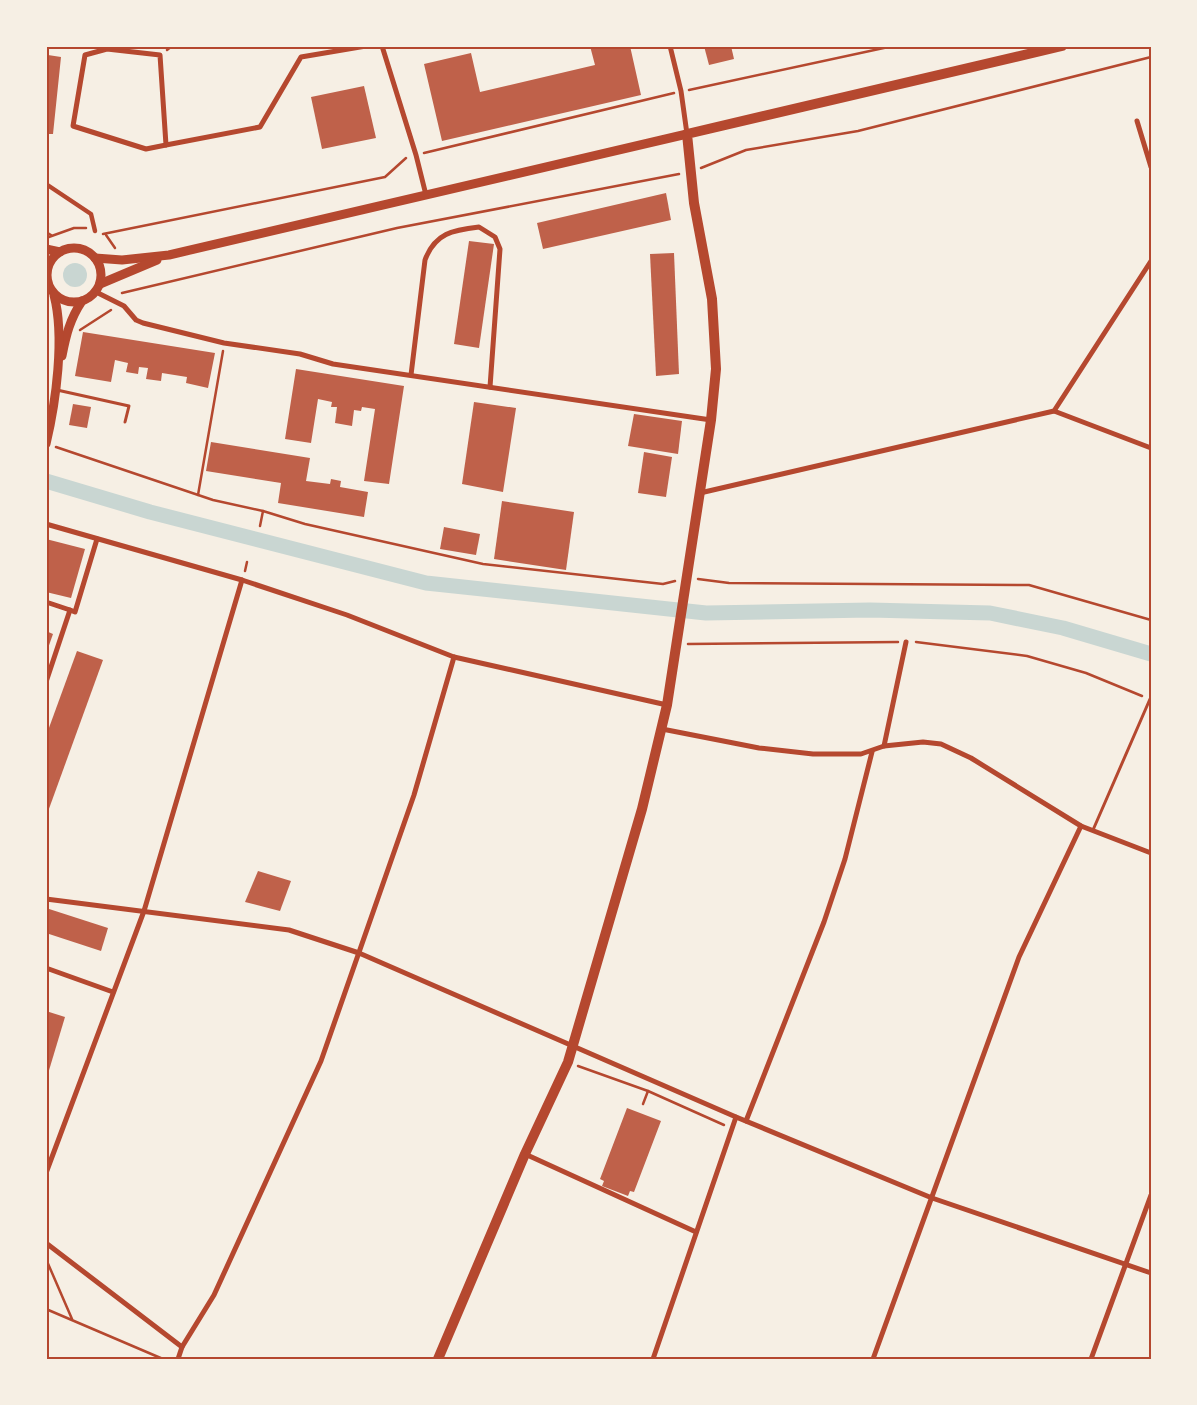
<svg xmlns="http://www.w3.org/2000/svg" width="1197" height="1405" font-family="Quicksand,sans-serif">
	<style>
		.water { fill: #c9d6d2 }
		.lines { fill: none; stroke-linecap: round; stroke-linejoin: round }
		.canal { stroke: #c9d6d2; stroke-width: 15 }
		.building { fill: #bf614a }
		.path { stroke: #b5482f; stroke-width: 2.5 }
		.service { stroke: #b5482f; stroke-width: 3 }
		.pedestrian { stroke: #b5482f; stroke-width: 4.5 }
		.minor { stroke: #b5482f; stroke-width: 5 }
		.tertiary { stroke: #b5482f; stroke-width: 9 }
		.secondary { stroke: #b5482f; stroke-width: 10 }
		.neatline { fill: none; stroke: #b5482f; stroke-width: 2 }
	</style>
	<rect width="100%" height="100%" fill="#f6efe4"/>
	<circle class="water" cx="75" cy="275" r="12"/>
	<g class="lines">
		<path class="canal" d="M46 481 150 512 426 583 706 613 870 610 990 613 1063 628 1151 654"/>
	</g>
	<g class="building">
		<path d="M46 46H49L48 55 61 57 53 134H46Z"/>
		<path d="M590 46H630L641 95 442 141 424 64 471 53 480 92 595 65Z"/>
		<path d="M704 46H731L734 59 709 65Z"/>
		<path d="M364 86 376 138 322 149 311 97Z"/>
		<path d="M666 193 671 220 543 249 537 223Z"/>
		<path d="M469 241 494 244 479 348 454 344Z"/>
		<path d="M674 253 679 374 656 376 650 254Z"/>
		<path d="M83 332 215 353 208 388 186 383 187 377 162 373 161 381 146 379 148 368 139 367 138 374 126 372 128 363 115 360 111 382 75 376Z"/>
		<path d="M296 369 404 386 389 484 364 481 375 409 362 407 361 411 354 410 352 426 335 423 337 407H331L332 402 318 399 311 443 285 439Z"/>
		<path d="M474 402 516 408 503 492 462 484Z"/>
		<path d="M73 404 91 407 87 428 69 425Z"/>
		<path d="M634 414 682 421 678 454 628 446Z"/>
		<path d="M211 442 310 458 306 481 330 484 331 479 341 481 340 487 368 492 364 517 278 503 281 483 206 471Z"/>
		<path d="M644 452 672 457 666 497 638 493Z"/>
		<path d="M502 501 574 512 566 570 494 559Z"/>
		<path d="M444 527 480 534 476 555 440 549Z"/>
		<path d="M46 539 85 549 71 598 46 592Z"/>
		<path d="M46 631 53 634 47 651H46Z"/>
		<path d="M77 651 103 660 46 817V736Z"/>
		<path d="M258 871 291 881 280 911 245 902Z"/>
		<path d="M46 908 108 928 101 951 46 933Z"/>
		<path d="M46 1011 65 1017 47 1077H46Z"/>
		<path d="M627 1108 661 1121 634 1192 630 1191 628 1196 602 1186 604 1181 600 1179Z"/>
	</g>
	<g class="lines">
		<g class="path">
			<path d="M167 50 172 46"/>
			<path d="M689 90 893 46"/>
			<path d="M424 153 674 93"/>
			<path d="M701 168 746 150 858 131 1151 57"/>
			<path d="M46 232 51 235"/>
			<path d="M103 234 385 177 406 158"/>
			<path d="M106 235 115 248"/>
			<path d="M46 238 74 228H86"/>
			<path d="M122 293 397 228 679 174"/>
			<path d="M80 330 111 310"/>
			<path d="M56 447 213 500 263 511 305 524 483 564 663 584 675 581"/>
			<path d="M198 495 223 351"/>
			<path d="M260 526 263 511"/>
			<path d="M245 571 247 562"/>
			<path d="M698 579 729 583 1029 585 1151 620"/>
			<path d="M916 642 1027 656 1086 673 1142 696"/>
			<path d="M688 644 898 642"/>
			<path d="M578 1066 648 1091 724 1125"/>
			<path d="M643 1104 648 1091"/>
			<path d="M46 1259 72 1319"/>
			<path d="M46 1309 163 1359"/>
		</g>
		<g class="service">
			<path d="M57 390 129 406 125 422"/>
			<path d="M1093 830 1150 699"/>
		</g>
		<path class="pedestrian" d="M46 184 91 214 95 231"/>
		<g class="minor">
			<path d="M382 46 416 155 426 195"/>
			<path d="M670 46 681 91 687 134"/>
			<path d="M107 49 160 55 166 145 146 149 73 126 85 55Z"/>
			<path d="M1137 121 1151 167"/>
			<path d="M166 145 260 127 301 57 366 46"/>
			<path d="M96 292 124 306 136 320 143 323 224 343 300 354 333 364 711 420"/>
			<path d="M411 375 425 260C435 233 453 230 479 227L495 237 500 249 490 387"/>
			<path d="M1054 411 1151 448"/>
			<path d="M700 493 1054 411 1151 261"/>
			<path d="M46 524 242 580 347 615 454 657 667 705"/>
			<path d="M46 602 70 610 46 682"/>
			<path d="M70 610 75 612 97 539"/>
			<path d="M662 729 759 748 813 754H861L884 746 923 742 941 744 971 758 1081 826 1151 853"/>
			<path d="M884 746 906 642"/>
			<path d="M46 899 289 930 359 953 736 1117 932 1198 1151 1273"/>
			<path d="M46 968 113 992"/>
			<path d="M746 1121 824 922 845 859 872 752"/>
			<path d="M525 1154 696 1232"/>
			<path d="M46 1173 144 911 242 580"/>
			<path d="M46 1243 182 1347 178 1359"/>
			<path d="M182 1347 214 1295 321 1061 414 795 454 657"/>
			<path d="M653 1359 736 1117"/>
			<path d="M873 1359 1019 957 1081 826"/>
			<path d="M1091 1359 1151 1195"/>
		</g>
		<g class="tertiary">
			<circle cx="74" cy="275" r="27"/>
			<path d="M46 249 60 252"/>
			<path d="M95 258 122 260 169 255 687 134"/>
			<path d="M100 284 157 260"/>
			<path d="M62 356C66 335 70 319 82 301"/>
			<path d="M46 444C56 402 65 337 54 295"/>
		</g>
		<path class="secondary" d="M438 1359 525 1154 568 1062 642 809 667 705 711 420 716 369 712 299 694 203 687 134 1062 46"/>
	</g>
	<rect width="1197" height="1405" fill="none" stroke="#f6efe4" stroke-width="95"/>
	<rect x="48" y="48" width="1102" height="1310" class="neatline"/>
</svg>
